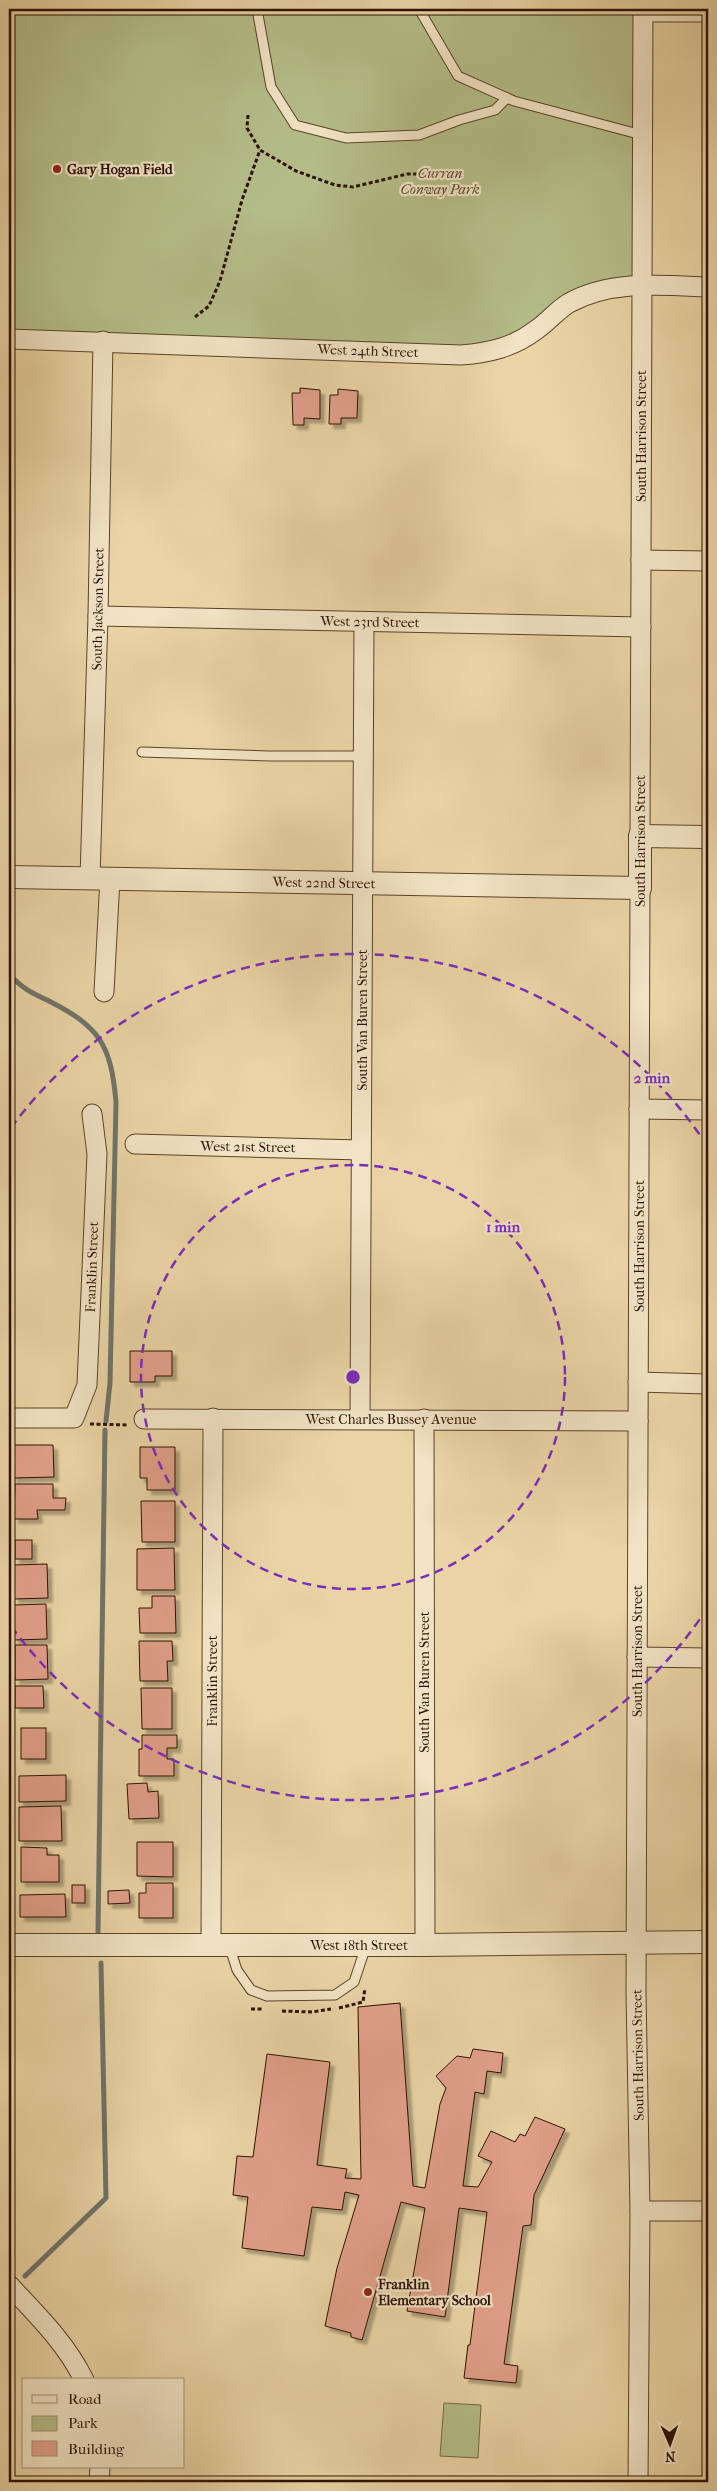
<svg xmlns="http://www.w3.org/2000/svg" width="717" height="2491" font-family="'IM FELL French Canon',serif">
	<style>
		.green { fill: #b4bd88; stroke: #706745 }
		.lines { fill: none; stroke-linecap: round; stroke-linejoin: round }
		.stream { stroke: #6f746a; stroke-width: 5 }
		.building { fill: #e2a08a; stroke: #2d1102; filter: url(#shadow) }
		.service-casing { stroke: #5c422b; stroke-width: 11 }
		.minor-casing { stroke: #5c422b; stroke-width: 21 }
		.tertiary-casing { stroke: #5c422b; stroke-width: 24 }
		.path { stroke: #2d1102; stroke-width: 3; stroke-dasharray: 4 2.5; stroke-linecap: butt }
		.service { stroke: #f1e3c4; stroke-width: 9 }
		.minor { stroke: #f1e3c4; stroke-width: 19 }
		.tertiary { stroke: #f1e3c4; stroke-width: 22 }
		.ring { fill: none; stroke: #7b2cbf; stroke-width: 2.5; stroke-dasharray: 9 6 }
		.poi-dot { fill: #8f2418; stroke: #f1e3c4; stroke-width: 2 }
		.labels { text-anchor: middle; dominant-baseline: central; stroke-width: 4.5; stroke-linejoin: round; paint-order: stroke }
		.poi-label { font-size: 14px; font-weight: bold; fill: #2d1102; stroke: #f1e3c4; text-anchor: start }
		.park-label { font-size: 14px; font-style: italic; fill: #56452a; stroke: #f1e3c4 }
		.street-label { font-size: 14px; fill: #2d1102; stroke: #f1e3c4 }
		.centre { fill: #7b2cbf; stroke: #f1e3c4; stroke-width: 2.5 }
		.ring-label { font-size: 15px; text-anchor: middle; font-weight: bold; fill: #7b2cbf; stroke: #f1e3c4; stroke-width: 4.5; stroke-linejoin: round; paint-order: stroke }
	</style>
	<defs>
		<filter id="shadow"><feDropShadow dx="4.5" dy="4.5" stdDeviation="1" flood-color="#0004"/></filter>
	</defs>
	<rect width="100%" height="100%" fill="#ead4a5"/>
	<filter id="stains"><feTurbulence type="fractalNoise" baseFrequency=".004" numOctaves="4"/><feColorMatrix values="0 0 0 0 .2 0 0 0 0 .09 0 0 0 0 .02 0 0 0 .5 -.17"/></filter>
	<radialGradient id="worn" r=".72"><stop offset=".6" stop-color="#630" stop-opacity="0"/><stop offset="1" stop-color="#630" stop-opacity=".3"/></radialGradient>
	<g class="green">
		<path d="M9 9H643L642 285 597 291 505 347 9 334Z"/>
		<path d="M444 2403 481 2405 478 2458 440 2456Z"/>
	</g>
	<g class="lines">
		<g class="stream">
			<path d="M9 974C23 989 30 992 49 1001 100 1027 111 1045 116 1102L110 1383 106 1421"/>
			<path d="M98 1932 105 1430"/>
			<path d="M25 2276 106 2198 101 1963"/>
		</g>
	</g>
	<g class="building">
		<path d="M300 388 320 390V419L304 418V425H293L292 393H300Z"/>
		<path d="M338 389 358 391 357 418H341V424H329L330 395H338Z"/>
		<path d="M130 1351H172V1376H155V1382H130Z"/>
		<path d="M11 1445H53L54 1477 12 1478Z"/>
		<path d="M140 1447H175V1490H147V1478H140Z"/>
		<path d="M15 1484H53V1498H66L65 1510H37L38 1519H14Z"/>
		<path d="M141 1501H175V1542H142Z"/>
		<rect x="15" y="1540" width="17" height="19"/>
		<path d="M174 1548 175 1590H137V1549Z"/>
		<path d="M47 1564 48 1598 14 1599 13 1565Z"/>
		<path d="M152 1596H175L176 1633H140L139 1608H152Z"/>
		<path d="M46 1604 47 1639 14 1640V1605Z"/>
		<path d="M139 1641H172L173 1661H167L168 1681H140Z"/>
		<path d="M15 1645H47L48 1679 15 1680Z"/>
		<path d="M15 1686H43L44 1708H15Z"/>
		<path d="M141 1688H172V1729H142Z"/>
		<rect x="21" y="1728" width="25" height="31"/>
		<path d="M142 1735H177V1748H167V1759H174V1776H139V1749H142Z"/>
		<path d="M66 1775V1801L19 1802V1776Z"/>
		<path d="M147 1783 148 1792 158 1791 159 1818 129 1819 127 1784Z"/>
		<path d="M61 1806 62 1841H19V1807Z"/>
		<path d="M137 1842H173V1877L137 1876Z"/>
		<path d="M21 1847 47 1848V1855H59V1882H21Z"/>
		<path d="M146 1883H173V1918H139V1893H146Z"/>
		<rect x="72" y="1885" width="13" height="18"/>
		<path d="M129 1890 130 1903 108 1904V1891Z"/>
		<path d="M65 1894 66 1917H20V1895Z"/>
		<path d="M400 2003 413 2186 425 2188 440 2104 446 2088 436 2076 457 2056 470 2058 473 2049 503 2053 501 2073 487 2071 484 2094 475 2092 463 2186 478 2187 492 2162 478 2156 491 2131 515 2142 520 2134 525 2136 535 2117 565 2129 534 2195 531 2225 523 2226 504 2364 518 2366 516 2383 464 2378 468 2345H470L487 2212 459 2208 445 2317 407 2311 425 2208 401 2202 362 2340 351 2337V2333L325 2326 337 2268 359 2195 345 2192 342 2210 312 2207 304 2256 242 2248 248 2197 233 2195 237 2156 253 2157 267 2054 330 2062 317 2165 347 2169 345 2178 361 2179 358 2007Z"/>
	</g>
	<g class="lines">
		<g class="service-casing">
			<g id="service">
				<path d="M257 9 271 87 295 125 346 138 419 135 459 120 495 110 507 98"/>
				<path d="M419 9 458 76 514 101 642 135"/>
				<path d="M142 752 269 756H363"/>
				<path d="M229 1945 237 1970 251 1990 267 1996 335 1995 354 1982 366 1946"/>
			</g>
		</g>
		<g class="minor-casing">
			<g id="minor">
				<path d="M643 12H708"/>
				<path d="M9 339 461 355C489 353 514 347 536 330 548 322 557 310 569 303 611 280 662 285 708 287"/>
				<path d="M641 560 708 561"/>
				<path d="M98 616 641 627"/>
				<path d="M640 836 643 9"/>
				<path d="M90 878 98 616 103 341"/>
				<path d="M104 992 110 878"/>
				<path d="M639 1109 708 1110"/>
				<path d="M135 1144 361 1150"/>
				<path d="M638 1382 708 1384"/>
				<path d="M9 1418H74L87 1385 97 1154 92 1114"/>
				<path d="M144 1419 638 1421"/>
				<path d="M360 1419 364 622"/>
				<path d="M424 1419 425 1945"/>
				<path d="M637 1657 708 1658"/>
				<path d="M211 1945 213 1418"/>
				<path d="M640 2211H708"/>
				<path d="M9 2285C37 2315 66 2343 84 2380"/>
				<path d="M99 2482 100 2467"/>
				<path d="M638 2482 640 2211 636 1993 640 888"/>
			</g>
		</g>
		<g class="tertiary-casing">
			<g id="tertiary">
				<path d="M9 877 640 888V836L708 837"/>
				<path d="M9 1945H425L708 1942"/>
			</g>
		</g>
		<g class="path">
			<path d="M248 115 247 128 260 150 296 171 335 185 353 187 407 174H434"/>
			<path d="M195 317 209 306 220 281 242 200 260 150"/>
			<path d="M90 1424 129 1425"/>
			<path d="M339 2008 363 2002 365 1988"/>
			<path d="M251 2009H263"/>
			<path d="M282 2011 312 2012 331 2009"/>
		</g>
		<use href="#service" class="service"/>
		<use href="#minor" class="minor"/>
		<use href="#tertiary" class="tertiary"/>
	</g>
	<g class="ring">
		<circle cx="353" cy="1377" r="212"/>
		<path d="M708 1607A423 423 0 0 1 11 1626M11 1128A423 423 0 0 1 708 1147"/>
	</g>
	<g class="poi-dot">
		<circle cx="57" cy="169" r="5"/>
		<circle cx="368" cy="2292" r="5"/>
	</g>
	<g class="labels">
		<g class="poi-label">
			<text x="67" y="169">Gary Hogan Field</text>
			<text x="378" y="2284">Franklin<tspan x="378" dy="16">Elementary School</tspan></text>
		</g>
		<g class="park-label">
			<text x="440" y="173">Curran<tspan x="440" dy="16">Conway Park</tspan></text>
		</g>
		<g class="street-label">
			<text transform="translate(368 351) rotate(2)">West 24th Street</text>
			<text transform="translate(641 436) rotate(-90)">South Harrison Street</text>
			<text transform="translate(98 609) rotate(-89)">South Jackson Street</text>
			<text transform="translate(370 622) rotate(1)">West 23rd Street</text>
			<text transform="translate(640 841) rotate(-90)">South Harrison Street</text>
			<text transform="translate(324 883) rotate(1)">West 22nd Street</text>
			<text transform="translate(362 1020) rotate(-90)">South Van Buren Street</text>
			<text transform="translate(248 1147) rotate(1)">West 21st Street</text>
			<text transform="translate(639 1246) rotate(-90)">South Harrison Street</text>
			<text transform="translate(92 1267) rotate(-88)">Franklin Street</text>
			<text x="391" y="1419">West Charles Bussey Avenue</text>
			<text transform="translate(637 1651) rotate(-90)">South Harrison Street</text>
			<text transform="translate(212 1681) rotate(-90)">Franklin Street</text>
			<text transform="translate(424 1682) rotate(-90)">South Van Buren Street</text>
			<text x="359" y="1945">West 18th Street</text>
			<text transform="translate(638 2055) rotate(-91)">South Harrison Street</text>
		</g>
	</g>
	<circle cx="353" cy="1377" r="8" class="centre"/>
	<g class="ring-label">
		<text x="652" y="1083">2 min</text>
		<text x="503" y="1232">1 min</text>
	</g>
	<rect width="717" height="2491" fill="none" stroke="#ead4a5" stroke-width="30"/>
	<rect x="10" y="10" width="697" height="2471" fill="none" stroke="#2d1102" stroke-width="2.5"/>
	<rect x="15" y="15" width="687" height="2461" fill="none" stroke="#2d1102"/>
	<rect x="22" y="2378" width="162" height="90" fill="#f1e3c4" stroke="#a38f76"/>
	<rect x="32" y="2395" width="25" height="8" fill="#f1e3c4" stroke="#a38f76"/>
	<text x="68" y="2404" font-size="15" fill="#2d1102">Road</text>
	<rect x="32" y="2416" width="25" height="15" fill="#b4bd88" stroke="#a38f76"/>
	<text x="68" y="2428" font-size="15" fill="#2d1102">Park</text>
	<rect x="32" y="2441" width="25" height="15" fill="#e2a08a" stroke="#a38f76"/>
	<text x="68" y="2454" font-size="15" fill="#2d1102">Building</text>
	<g transform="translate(670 2444) rotate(178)" stroke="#f1e3c4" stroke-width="4" paint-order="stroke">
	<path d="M0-4L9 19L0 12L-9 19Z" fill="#2d1102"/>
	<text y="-8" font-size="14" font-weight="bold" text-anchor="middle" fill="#2d1102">N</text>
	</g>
	<rect width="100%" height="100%" filter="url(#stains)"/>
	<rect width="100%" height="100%" fill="url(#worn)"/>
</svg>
